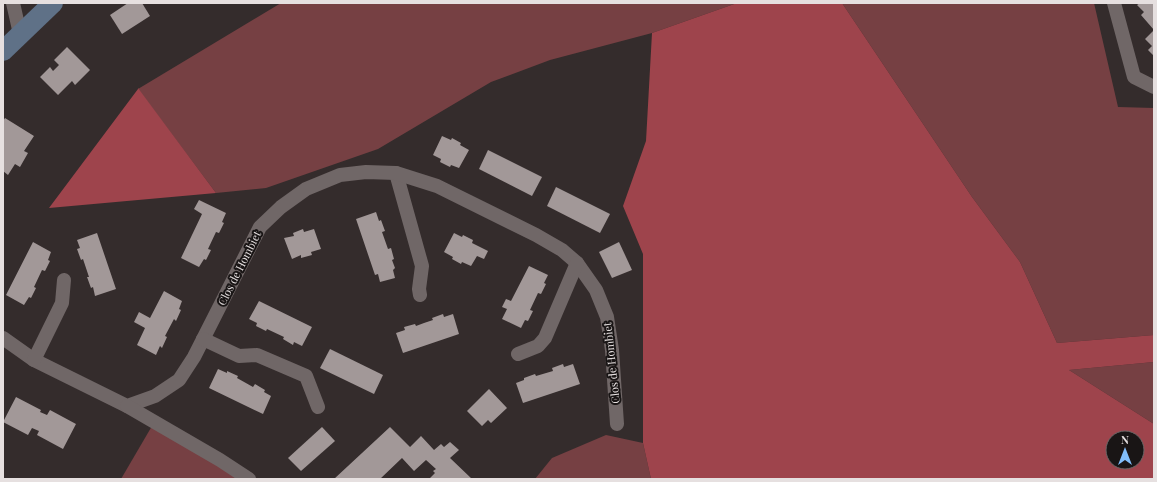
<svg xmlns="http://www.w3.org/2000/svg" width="1157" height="482" font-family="'Playfair Display',serif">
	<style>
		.green { fill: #764043 }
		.forest { fill: #9e444c; fill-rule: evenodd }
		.building { fill: #a29898 }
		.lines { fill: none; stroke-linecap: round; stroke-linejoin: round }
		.street { stroke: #706767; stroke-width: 14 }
		.secondary { stroke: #5f7187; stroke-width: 20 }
		.labels { text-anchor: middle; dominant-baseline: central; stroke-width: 4; stroke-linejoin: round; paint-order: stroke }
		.street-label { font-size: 11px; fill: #e6e0e0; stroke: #191515 }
	</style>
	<rect width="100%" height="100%" fill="#342c2c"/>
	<g class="green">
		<path d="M281 3H737L652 33 550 60 491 82 378 149 266 188 216 193 138 89Z"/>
		<path d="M842 3H1094L1118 107 1154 108V335L1057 343 1020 262 972 197Z"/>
		<path d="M1154 362V424L1069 370Z"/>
		<path d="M152 426 240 479H121Z"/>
		<path d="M606 435 643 443 651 479H535L552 458Z"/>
	</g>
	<g class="forest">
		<path d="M737 3H842L972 197 1020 262 1057 343 1154 335V362L1069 370 1154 424V479H651L643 443V254L623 206 646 141 652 33ZM1113 438H1137V462H1113Z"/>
		<path d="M138 88 216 193 49 208 138 89Z"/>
	</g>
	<g class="building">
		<path d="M128 3H142L150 16 122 34 110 15Z"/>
		<path d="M1140 3H1154V30L1141 15 1144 12 1137 5Z"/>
		<path d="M1154 30V56L1148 50 1152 46 1145 39Z"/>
		<path d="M67 47 90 70 75 85 72 81 58 95 40 77 50 67 53 71 59 65 54 60Z"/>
		<path d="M5 118 34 136 24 151 28 153 20 167 15 164 8 175 3 171V121Z"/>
		<path d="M442 136 451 140 452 138 461 143 460 145 469 150 459 168 451 165 450 167 440 162 441 159 433 155Z"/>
		<path d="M488 150 542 177 532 196 479 169Z"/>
		<path d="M556 187 610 214 600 233 547 206Z"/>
		<path d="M199 200 226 213 222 222 224 223 219 233 216 232 208 249 211 250 206 260 204 259 199 267 181 258 202 214 194 209Z"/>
		<path d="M376 212 379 221 381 220 385 231 382 232 388 249 391 248 394 259 392 260 395 268 393 270 395 278 380 282 378 274 375 275 356 219Z"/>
		<path d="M303 229 304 232 314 229 321 249 311 252 312 255 301 258V255L292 259 284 238 294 236 293 233Z"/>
		<path d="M97 233 116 289 95 296 93 287 91 288 87 277H89L83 259 81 260 77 249 80 248 77 240Z"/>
		<path d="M454 233 462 237 463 235 473 240 472 243 488 251 484 259 477 256 471 266 462 262 461 264 452 259 453 257 444 252Z"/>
		<path d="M33 242 51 252 48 260 50 261 45 271 42 270 34 287 36 288 31 298 29 297 24 305 6 295Z"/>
		<path d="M619 242 632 270 612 278 599 252Z"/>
		<path d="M529 266 548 275 544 283 546 284 541 294 538 293 530 310 533 311 528 321 525 320 521 328 502 319 507 309 502 307 506 299 511 301Z"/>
		<path d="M164 291 182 301 179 309 181 310 176 321 174 319 165 336 167 337 162 348 160 346 156 355 137 345 145 328 134 322 139 312 150 318Z"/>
		<path d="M259 301 312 327 302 346 294 342 293 345 283 339 284 337 267 329 266 331 256 326 257 323 249 319Z"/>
		<path d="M443 314 444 317 453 314 459 334 403 353 396 333 405 330 404 327 415 324 416 326 424 323 433 320 432 318Z"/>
		<path d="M330 349 383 375 374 394 320 368Z"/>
		<path d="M563 364 564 367 573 364 580 384 523 403 516 383 524 380V378L535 374 536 376 553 371 552 368Z"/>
		<path d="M218 369 227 373V371L238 376 237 378 253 387 255 384 265 390 264 392 271 396 263 414 209 388Z"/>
		<path d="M489 389 507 408 491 423 488 420 482 426 467 411Z"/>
		<path d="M16 397 41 410 40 412 47 415 50 410 76 424 63 449 37 435 39 431 32 428 28 435 3 422Z"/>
		<path d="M322 427 335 441 301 471 288 458Z"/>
		<path d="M390 427 410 447 421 436 434 450 441 444 444 447 450 442 459 450 450 458 472 479H429L435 473 433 471 436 469 426 460 414 471 402 458 380 479H334Z"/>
	</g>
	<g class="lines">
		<g class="street">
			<path d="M13 3 20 34"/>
			<path d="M1114 3 1134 77 1154 87"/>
			<path d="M396 173 422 266 419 289 420 295"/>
			<path d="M3 338 34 360 127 406 155 396 179 380 194 357 260 227 281 207 306 189 340 175 366 172 396 173 437 186 536 235 562 250 577 263 596 290 607 317 612 350 617 424"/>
			<path d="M203 339 239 356 257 355 306 376 318 407"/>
			<path d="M518 354 538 346 545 338 577 263"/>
			<path d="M34 360 62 303 64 280"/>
			<path d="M127 406 220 460 249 479"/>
		</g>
		<path class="secondary" d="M3 51 53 3"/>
	</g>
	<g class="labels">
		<g class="street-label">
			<text transform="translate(239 268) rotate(-63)">Clos de Hombiet</text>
			<text transform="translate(611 363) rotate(-96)">Clos de Hombiet</text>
		</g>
	</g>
	<rect width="1157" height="482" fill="none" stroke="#e6e0e0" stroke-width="8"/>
	<g transform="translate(1125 450)"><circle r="19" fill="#191515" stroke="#6b6666"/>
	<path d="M0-3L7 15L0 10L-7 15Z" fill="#81bdfa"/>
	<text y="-6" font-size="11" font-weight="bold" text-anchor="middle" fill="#e6e0e0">N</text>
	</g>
</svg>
